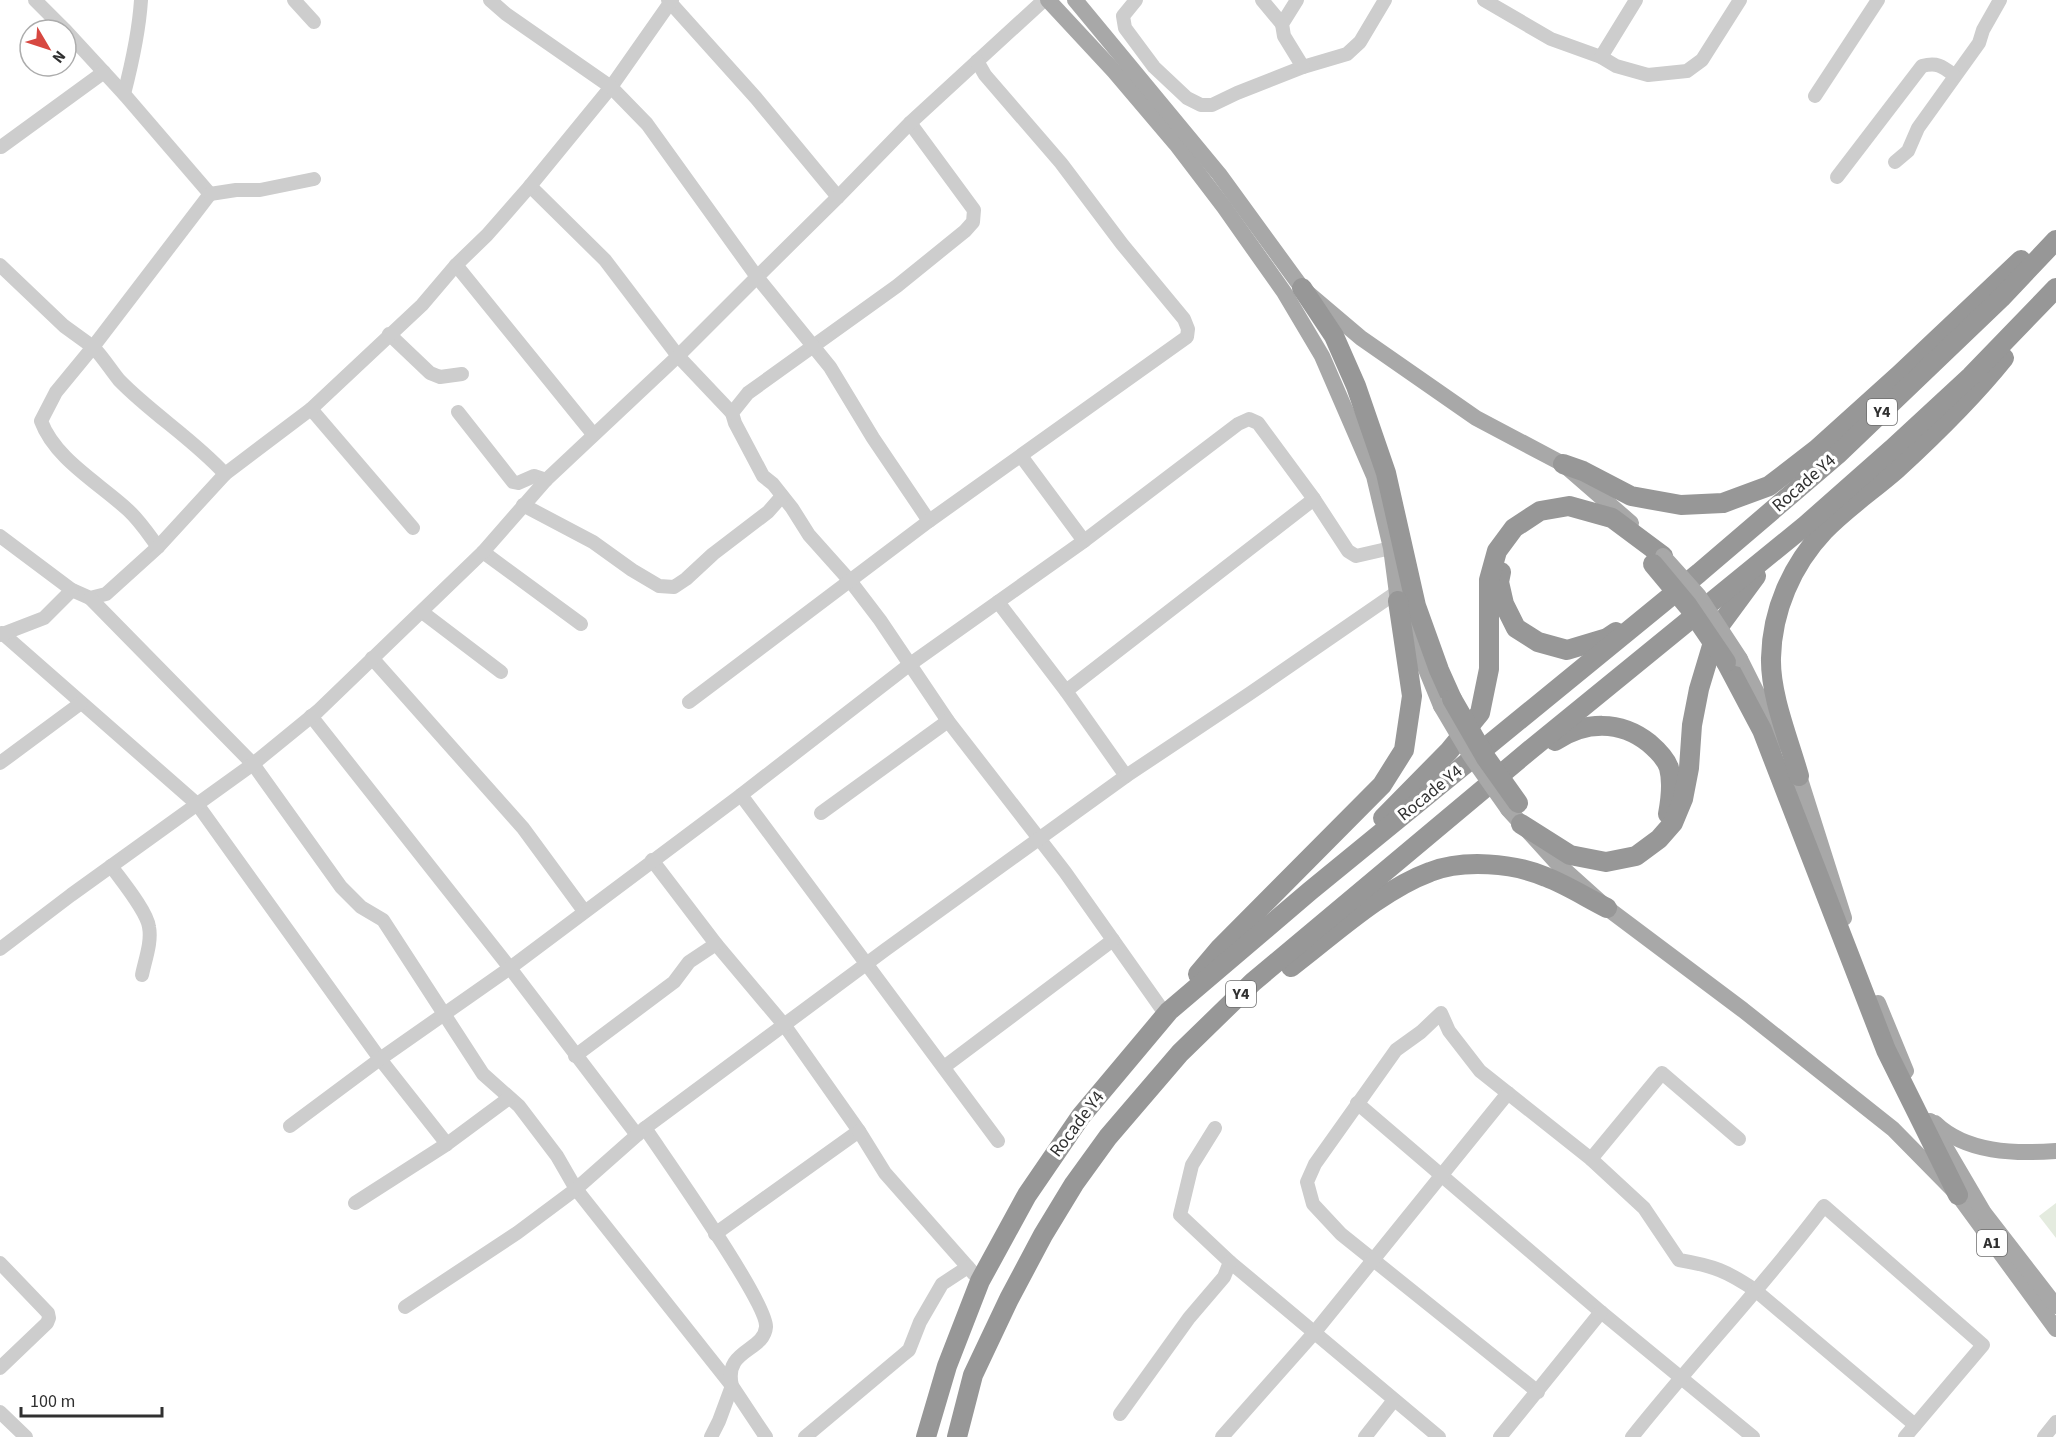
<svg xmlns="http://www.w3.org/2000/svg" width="2056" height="1437" font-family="'Source Sans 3',sans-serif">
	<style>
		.green { fill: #e4ebdf }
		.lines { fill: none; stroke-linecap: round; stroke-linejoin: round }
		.minor { stroke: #cdcdcd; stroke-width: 14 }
		.major { stroke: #a8a8a8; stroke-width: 16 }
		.highway { stroke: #979797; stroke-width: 20 }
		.major-bridge { stroke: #a8a8a8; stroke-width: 16 }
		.highway-bridge { stroke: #979797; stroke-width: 20 }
		.labels { text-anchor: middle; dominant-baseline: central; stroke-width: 6; stroke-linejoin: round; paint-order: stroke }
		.shield { fill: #fff; stroke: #6e6e6e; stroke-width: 1.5 }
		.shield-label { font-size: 16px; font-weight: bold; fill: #303030 }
		.street-label { font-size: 18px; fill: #303030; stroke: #fff }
	</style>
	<rect width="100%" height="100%" fill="#fff"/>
	<path class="green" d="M2056 1203V1238L2039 1216Z"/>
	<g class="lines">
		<g class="minor">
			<path d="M35 0 65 30"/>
			<path d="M294 0 314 22"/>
			<path d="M668 0 756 98 838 197"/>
			<path d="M1136 0 1123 16 1125 28 1154 67 1187 98 1201 105H1212L1237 93 1303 67 1347 54 1360 42 1385 0"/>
			<path d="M1262 0 1282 24"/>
			<path d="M1297 0 1282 24 1284 36 1303 67"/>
			<path d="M1484 0 1551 39 1601 57 1636 0"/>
			<path d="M66 31 124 94 210 194 93 347C103 357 110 369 119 380 152 414 193 439 225 474"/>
			<path d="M1601 57 1616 66 1648 75 1687 71 1702 60 1740 0"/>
			<path d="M124 94C132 63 139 32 141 0"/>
			<path d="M1815 96 1878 0"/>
			<path d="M910 123 974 210 973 222 965 231 897 286 748 393 732 413 735 423 763 476 773 484 792 508 809 535 851 582 880 620 948 721 1065 872 1166 1015"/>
			<path d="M1 147 104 72"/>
			<path d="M1895 162 1908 151 1918 128 1979 43 1983 30 2000 0"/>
			<path d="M1837 177 1922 66C1937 62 1942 66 1954 75"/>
			<path d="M530 186 605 260 678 356 732 413"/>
			<path d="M210 194 236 190H260L314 179"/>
			<path d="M0 265 64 326 93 347 56 392 41 421C55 459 99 483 128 510 140 521 149 535 158 547"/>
			<path d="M456 265 593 434"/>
			<path d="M389 334 430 373 440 377 462 374"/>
			<path d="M311 409 413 528"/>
			<path d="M458 412 513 482 518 483 534 476 546 480"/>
			<path d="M1021 456 1084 541"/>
			<path d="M523 505 593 542 632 570 659 586 674 587 686 579 713 554 768 512 782 496"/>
			<path d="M929 521 873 438 830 367 757 277 838 197 910 123 1044 0"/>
			<path d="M0 536 72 590 90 598 106 594 158 547 225 474 311 409 422 305 456 265 487 235 530 186 611 87 672 0"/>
			<path d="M483 552 581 624"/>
			<path d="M90 598 253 764 341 887 361 907 383 920 483 1074 519 1106 557 1156 576 1189 732 1386 719 1421 711 1437"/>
			<path d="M998 602 1066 691 1314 499"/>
			<path d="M422 612 501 672"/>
			<path d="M2 633 197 804 380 1059 447 1144"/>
			<path d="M0 635 44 618 72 590"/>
			<path d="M372 658 523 828 584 911"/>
			<path d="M1066 691 1126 776"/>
			<path d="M689 702 929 521 1187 337 1188 329 1184 319 1122 244 1061 163 985 75 977 61"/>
			<path d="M311 716 510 968 637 1135"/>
			<path d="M0 763 81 703"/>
			<path d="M821 813 948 721"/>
			<path d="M652 860 716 944 785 1026 859 1131 715 1234"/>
			<path d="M111 866C121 880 147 911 149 927 152 942 145 960 142 975"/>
			<path d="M0 949 71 895 253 764 318 711 483 552 546 480 678 356 757 277 647 124 611 87 506 14 490 0"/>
			<path d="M575 1056 674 982 689 962 716 944"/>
			<path d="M944 1067 1113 940"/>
			<path d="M1357 1103 1601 1312 1753 1437"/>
			<path d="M290 1126 380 1059 510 968 741 795"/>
			<path d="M645 1128C665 1158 768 1303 766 1327 764 1352 723 1349 732 1386L766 1437"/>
			<path d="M1215 1128 1192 1165 1180 1215 1230 1262 1439 1437"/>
			<path d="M859 1131 885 1173 974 1274"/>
			<path d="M998 1141 741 795 909 665 1084 541 1238 424 1249 419 1258 423 1314 499 1348 551 1356 556 1391 548"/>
			<path d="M1591 1159 1662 1073 1739 1139"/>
			<path d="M355 1203 447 1144 509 1098"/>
			<path d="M0 1263 48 1313 49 1318 47 1323 0 1368"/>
			<path d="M405 1307 517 1233 576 1189 645 1128 885 950 1126 776 1249 694 1397 592"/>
			<path d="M1538 1392 1341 1234 1313 1204 1307 1182 1315 1164 1396 1050 1421 1032 1441 1013 1449 1031 1480 1071 1591 1159 1644 1208 1679 1260C1714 1266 1727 1271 1755 1290L1915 1425"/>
			<path d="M0 1412 26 1437"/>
			<path d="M1120 1414 1189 1318 1224 1277 1230 1262"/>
			<path d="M805 1437 903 1355 909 1350 920 1322 942 1284 968 1267"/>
			<path d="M1222 1437 1314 1333 1508 1093"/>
			<path d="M1365 1437 1394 1400"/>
			<path d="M1500 1437 1601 1312"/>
			<path d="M1632 1437C1694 1359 1764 1286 1824 1206L1983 1345 1905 1437"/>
			<path d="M2044 1437 2056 1422"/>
		</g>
		<g class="major">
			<path d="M1048 0 1114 71 1176 144 1224 207 1284 292 1322 356 1374 476 1391 548 1398 601 1441 706"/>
			<path d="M1075 0 1219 174 1302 288 1361 338 1476 418 1563 464 1631 523"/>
			<path d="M1740 659 1782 743"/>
			<path d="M1794 766 1799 776 1844 918"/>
			<path d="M1508 809 1558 864 1607 908 1743 1010 1893 1129 1958 1195 2056 1329"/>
			<path d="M1878 1003 1906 1071"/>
			<path d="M1930 1121 1984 1213 2056 1306"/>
			<path d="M1935 1123C1966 1153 2015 1154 2056 1151"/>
		</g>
		<g class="highway">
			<path d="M1302 288 1334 336 1356 386 1386 473 1416 606 1439 670 1452 699"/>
			<path d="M1563 464 1583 471 1631 496 1681 505 1723 503 1769 486 1817 449 1898 376 2021 260"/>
			<path d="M1501 572 1499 582 1504 604 1516 628 1538 642 1567 650 1607 638 1616 632"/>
			<path d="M1726 662 1762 730 1886 1050 1958 1195"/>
			<path d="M1555 741C1585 721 1620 720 1649 743 1656 749 1666 758 1669 768 1673 783 1671 798 1668 814"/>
			<path d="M1799 776C1789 740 1770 695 1771 658 1772 610 1792 565 1824 531 1846 508 1873 490 1897 469 1935 434 1972 398 2004 358"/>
			<path d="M1383 818 1449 751 1480 713 1489 669V580L1497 551 1514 528 1540 511 1569 506 1612 518 1663 556"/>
			<path d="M1521 824 1570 855 1606 862 1636 856 1659 839 1673 823 1683 799 1689 768 1692 725 1699 689 1717 629 1756 576"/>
			<path d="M1291 967C1332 936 1381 890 1430 872 1463 859 1514 863 1546 877 1567 885 1587 898 1607 908"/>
			<path d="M1198 974 1220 948 1382 785 1404 750 1412 696 1398 601"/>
			<path d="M926 1437 947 1366 980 1281 1027 1195 1081 1116 1169 1011 1310 891 1699 573 1837 455 2001 298 2056 240"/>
			<path d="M957 1437 973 1375 1009 1299 1043 1235 1074 1184 1108 1137 1180 1053 1253 982 1530 750 1806 525 1892 449 1971 376 2056 288"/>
		</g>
		<g class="major-bridge">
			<path d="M1663 556 1698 595 1740 659"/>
			<path d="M1441 706 1470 755 1508 809"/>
		</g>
		<g class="highway-bridge">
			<path d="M1653 564 1688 606 1726 662"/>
			<path d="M1452 699 1486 758 1518 803"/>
		</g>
	</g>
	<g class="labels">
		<g class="shield">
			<rect x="1867" y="399" width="30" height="26" rx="4.5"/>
			<rect x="1226" y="981" width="30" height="26" rx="4.5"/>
			<rect x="1977" y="1230" width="30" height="26" rx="4.5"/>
		</g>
		<g class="shield-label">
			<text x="1882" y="412">Y4</text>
			<text x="1241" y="994">Y4</text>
			<text x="1992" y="1243">A1</text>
		</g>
		<g class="street-label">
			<text transform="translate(1804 483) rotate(-41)">Rocade Y4</text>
			<text transform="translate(1430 793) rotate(-39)">Rocade Y4</text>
			<text transform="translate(1077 1124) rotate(-53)">Rocade Y4</text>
		</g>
	</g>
	<g transform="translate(48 48) rotate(129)"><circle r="28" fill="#ffffff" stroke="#acacac" stroke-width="1.5"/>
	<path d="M0-4.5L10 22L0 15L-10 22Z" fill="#d74841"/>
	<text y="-9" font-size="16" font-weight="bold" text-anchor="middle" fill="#303030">N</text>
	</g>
	<path d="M21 1407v9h141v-9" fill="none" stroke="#303030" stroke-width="3"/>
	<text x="30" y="1407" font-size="18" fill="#303030" stroke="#ffffff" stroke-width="4.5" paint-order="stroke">100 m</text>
</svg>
